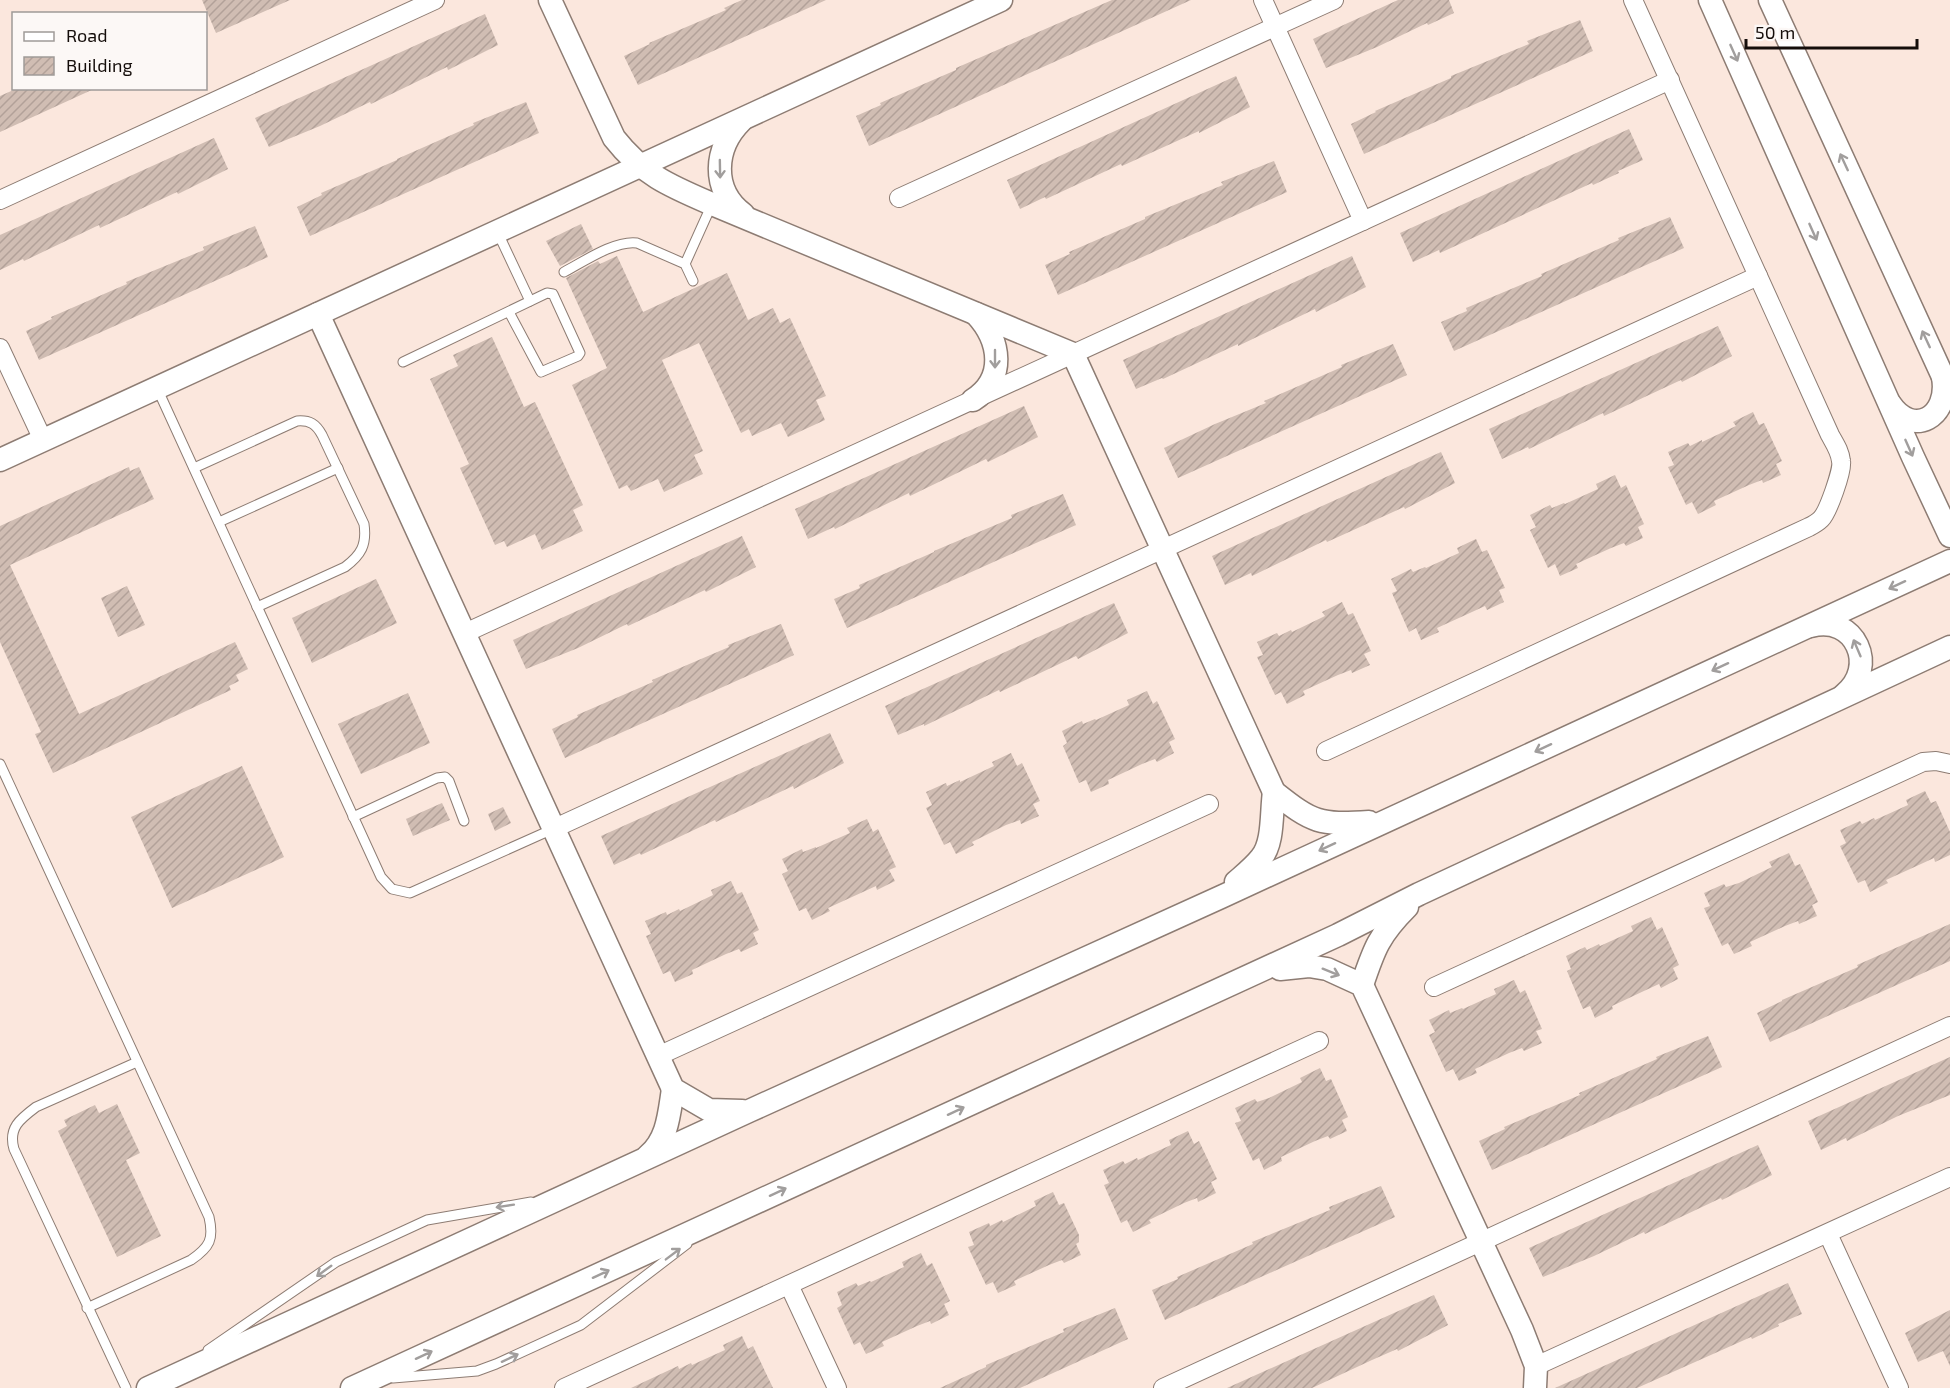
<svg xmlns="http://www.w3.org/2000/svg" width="1950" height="1388" font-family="'Exo 2',sans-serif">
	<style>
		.building { fill: url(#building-hatch) }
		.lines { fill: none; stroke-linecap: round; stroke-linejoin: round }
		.service-casing { stroke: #8d7c73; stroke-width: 11 }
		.minor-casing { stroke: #8d7c73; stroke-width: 20 }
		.tertiary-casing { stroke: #8d7c73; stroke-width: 25 }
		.service { stroke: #fff; stroke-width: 9 }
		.minor { stroke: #fff; stroke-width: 18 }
		.tertiary { stroke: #fff; stroke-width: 22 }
		.oneway { stroke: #a19e9d }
	</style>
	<defs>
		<pattern id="building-hatch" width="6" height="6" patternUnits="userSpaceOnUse" patternTransform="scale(1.5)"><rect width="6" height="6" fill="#d0bdb3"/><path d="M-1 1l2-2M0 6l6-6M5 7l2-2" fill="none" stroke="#b2a199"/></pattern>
	</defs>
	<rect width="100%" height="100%" fill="#fbe7dd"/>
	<g class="building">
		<path d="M202 0H290L216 33Z"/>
		<path d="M742 0H826L638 85 624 56 650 44 649 43 726 10 724 8Z"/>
		<path d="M1112 0H1191L869 146 856 116 881 105 880 103 956 70V68Z"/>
		<path d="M1398 0H1449L1454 13 1428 25 1427 23 1377 47 1326 68 1313 39Z"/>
		<path d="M485 14 498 45 448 70 447 67 371 104 370 102 320 126 269 147 255 118Z"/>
		<path d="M1580 20 1593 51 1364 154 1351 124 1376 112 1375 111 1451 78V76L1529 44 1527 41Z"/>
		<path d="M1236 76 1250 107 1199 133V131L1122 166 1121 164 1046 199 1045 197 1020 209 1007 180Z"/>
		<path d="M18 88H96L0 132V96Z"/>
		<path d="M526 102 539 133 310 236 297 207 322 195 321 193 397 160V159L474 125 473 123Z"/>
		<path d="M1629 129 1643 160 1618 171 1619 173 1593 185 1592 183 1440 253 1439 250 1413 262 1400 233Z"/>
		<path d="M214 138 228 169 178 194 177 192 100 228 99 225 24 261 23 259 0 270V235Z"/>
		<path d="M1274 161 1287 192 1058 295 1045 265 1070 254 1069 252 1145 219V217L1223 185 1221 182Z"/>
		<path d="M1670 217 1684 248 1454 351 1441 322 1467 311 1466 308 1542 276 1541 274 1619 240 1618 238Z"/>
		<path d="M581 224 593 249 560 266 546 241Z"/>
		<path d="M255 226 268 257 39 360 26 331 52 319 51 317 127 284 126 282 204 250 203 247Z"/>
		<path d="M617 256 643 312 727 273 748 320 773 308 780 323 790 318 826 396 816 400 825 420 788 437 781 423 752 436 749 429 741 433 699 343 662 360 703 451 694 455 703 474 664 492 658 479 631 491 627 485 619 489 572 385 607 368 566 278 598 261 600 264Z"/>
		<path d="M1352 256 1366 287 1316 312 1315 309 1238 346V344L1163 379 1162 378 1136 389 1123 360Z"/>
		<path d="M1718 326 1732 356 1682 382 1681 380 1604 416 1603 413 1529 449 1528 447 1502 459 1489 429Z"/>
		<path d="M492 337 524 407 535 402 583 505 573 510 583 531 542 550 535 534 507 547 504 541 495 545 460 468 469 464 430 379 458 366 453 355Z"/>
		<path d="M1393 344 1407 375 1178 478 1164 448 1215 424 1266 403 1264 401 1342 367 1341 365Z"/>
		<path d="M1024 406 1038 437 988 462 986 459 910 496 909 493 835 529 834 527 808 539 795 509Z"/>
		<path d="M1753 412 1759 425 1764 423 1782 461 1776 464 1781 475 1763 483 1762 480 1749 485 1714 501 1716 505 1698 514 1692 502 1686 505 1668 467 1674 465 1668 452 1688 443 1690 446 1702 440V442L1736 426 1733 422Z"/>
		<path d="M1441 452 1455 483 1405 509 1404 507 1327 542 1326 540 1252 576 1251 573 1225 585 1212 556Z"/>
		<path d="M129 467 130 471 139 467 154 499 10 565 79 714 235 642 248 669 236 675 239 681 229 686 231 690 53 773 35 734 41 732 0 642V526Z"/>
		<path d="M1615 475 1621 488 1626 485 1644 524 1638 527 1643 538 1626 546 1624 543 1611 548 1576 564 1578 568 1560 576 1555 564 1548 568 1530 530 1536 527 1530 515 1550 505 1552 508 1564 503 1565 504 1598 489 1596 484Z"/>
		<path d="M1063 494 1076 525 847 628 834 599 860 588 859 585 934 552V551L1012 518 1011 515Z"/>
		<path d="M742 536 756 567 706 592 705 590 628 626 627 624 578 648 526 669 513 640Z"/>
		<path d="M1476 539 1482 552 1487 550 1505 588 1499 590 1504 602 1487 610 1485 606 1472 612 1437 628 1439 632 1421 640 1416 628 1409 632 1392 593 1397 591 1391 579 1411 569 1413 572 1425 567 1426 568 1459 553 1457 548Z"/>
		<path d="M376 579 397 623 312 663 292 618Z"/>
		<path d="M127 586 145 625 118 637 101 598Z"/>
		<path d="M1342 602 1348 615 1353 613 1371 651 1364 654 1370 665 1352 673 1351 670 1338 675 1303 691 1305 695 1287 704 1281 692 1275 695 1257 657 1263 655 1257 642 1277 633 1279 636 1291 630 1292 632 1325 616 1322 612Z"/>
		<path d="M1114 603 1128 633 1078 659 1076 656 1000 692 999 690 924 726V724L898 735 885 706Z"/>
		<path d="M781 624 794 655 565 758 552 729 578 717 577 715 653 682 652 680 729 647 728 645Z"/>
		<path d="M1147 691 1153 704 1157 701 1175 739 1169 742 1174 753 1157 762 1155 759 1142 764 1108 780 1109 784 1091 792 1086 780 1079 783 1063 746 1067 743 1062 731 1082 721 1083 724 1095 719 1096 720 1129 705 1127 700Z"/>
		<path d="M408 693 430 743 361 774 338 724Z"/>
		<path d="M830 733 844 763 794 789 793 786 716 822 715 820 641 855 640 853 614 865 601 836Z"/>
		<path d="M1011 753 1017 766 1022 763 1040 801 1033 804 1039 816 1021 824 1020 820 1006 825 972 842 974 845 956 854 950 842 944 845 926 808 932 805 926 792 946 783 947 786 960 780V782L994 766 992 762Z"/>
		<path d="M242 766 284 857 172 908 131 817Z"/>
		<path d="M1925 791 1931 803 1936 801 1950 832V855L1935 862 1934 858 1921 864 1886 880 1888 883 1870 892 1865 880 1858 883 1840 846 1846 843 1840 830 1860 821 1862 824 1874 818 1875 820 1908 805 1906 800Z"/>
		<path d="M442 803 450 820 413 836 406 819Z"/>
		<path d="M503 807 511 823 495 831 488 814Z"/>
		<path d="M867 819 873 832 878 829 896 867 889 870 895 881 877 890 876 886 828 908 830 911 812 920 806 908 799 911 782 874 788 871 782 859 802 849 803 852 816 847V848L850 833 847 828Z"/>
		<path d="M1789 853 1795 866 1800 864 1818 902 1812 905 1817 916 1799 924 1798 921 1785 926 1750 942 1752 946 1734 954 1728 943 1722 946 1704 908 1710 906 1704 893 1724 884 1726 887 1739 883 1772 867 1769 862Z"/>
		<path d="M731 881 737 894 742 892 759 930 753 933 758 944 741 952 739 949 726 954 692 970 693 974 675 982 670 971 663 974 646 936 651 934 645 921 666 912 667 915 679 909 680 911 713 895 711 890Z"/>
		<path d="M1651 917 1657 930 1662 927 1679 965 1673 968 1678 979 1661 988 1659 984 1646 990 1612 1006 1613 1009 1595 1018 1590 1006 1583 1009 1567 971 1571 969 1566 956 1585 947 1587 950 1599 944 1600 946 1633 931 1631 926Z"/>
		<path d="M1950 924V961L1770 1042 1757 1013 1782 1001V1000L1858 967 1857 965Z"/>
		<path d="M1514 980 1520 993 1525 990 1542 1029 1536 1031 1542 1043 1524 1051 1522 1048 1509 1053 1475 1069 1477 1073 1459 1081 1453 1069 1446 1072 1429 1035 1435 1032 1429 1020 1449 1010 1450 1013 1462 1008 1463 1009 1496 994 1494 989Z"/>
		<path d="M1708 1036 1722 1067 1492 1170 1479 1141 1505 1129 1504 1127 1580 1095 1579 1093 1657 1059 1656 1057Z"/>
		<path d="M1950 1057V1095L1898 1116 1847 1141 1846 1138 1821 1150 1808 1121Z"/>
		<path d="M1320 1068 1326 1081 1331 1079 1348 1117 1342 1120 1347 1131 1330 1139 1328 1136 1315 1141 1281 1157 1282 1161 1264 1170 1259 1158 1253 1161 1235 1123 1241 1121 1235 1108 1255 1099 1257 1102 1269 1098 1302 1082 1300 1078Z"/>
		<path d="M117 1104 140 1153 126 1160 161 1236 117 1257 58 1131 67 1126 64 1120 95 1105 99 1113Z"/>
		<path d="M1188 1131 1194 1144 1199 1141 1217 1179 1211 1182 1216 1193 1198 1202 1197 1198 1184 1203 1149 1220 1151 1223 1133 1232 1127 1220 1121 1223 1104 1185 1109 1183 1103 1170 1123 1161 1125 1164 1137 1158 1138 1160 1171 1145 1169 1140Z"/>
		<path d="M1758 1145 1772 1175 1722 1200 1721 1198 1645 1234 1644 1232 1594 1256 1543 1277 1529 1248Z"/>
		<path d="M1381 1186 1395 1217 1165 1320 1152 1290 1178 1279 1177 1277 1253 1244 1252 1242 1330 1210 1329 1207Z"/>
		<path d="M1053 1192 1059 1205 1064 1203 1079 1235V1242L1076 1244 1081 1255 1064 1263 1062 1260 1049 1265 1014 1281 1016 1285 998 1293 993 1282 986 1285 968 1247 974 1245 969 1232 989 1223 990 1226 1002 1220 1003 1222 1036 1206 1034 1201Z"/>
		<path d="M921 1253 927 1266 932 1263 950 1301 944 1304 949 1315 931 1324 930 1321 917 1326 882 1342 884 1346 866 1354 860 1342 854 1345 837 1308 842 1305 837 1292 856 1283 858 1286 870 1281 871 1282 904 1267 902 1262Z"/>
		<path d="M1788 1283 1802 1314 1778 1324 1779 1326 1752 1339 1751 1337 1637 1388H1555Z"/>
		<path d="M1434 1295 1448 1325 1398 1351 1397 1349 1372 1360 1312 1388H1227Z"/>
		<path d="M1115 1308 1128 1339 1020 1388H940L986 1367V1365L1064 1332 1063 1329Z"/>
		<path d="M1950 1310V1366L1943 1351 1918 1362 1905 1333Z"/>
		<path d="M742 1336 748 1349 753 1346 773 1388H631L678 1366 679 1369 691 1363 692 1365 725 1350 723 1345Z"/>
	</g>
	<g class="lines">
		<g class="service-casing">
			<g id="service">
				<path d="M497 231 530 301"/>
				<path d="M685 264 712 204"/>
				<path d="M564 272C583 262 615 240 637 243L685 264 693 281"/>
				<path d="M403 362 547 293 553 294 580 353 578 356 541 372 509 312"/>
				<path d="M157 388 381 877 392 889 410 893 553 829"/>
				<path d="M194 468 297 421C310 420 316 424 322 435L364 524C367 545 361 555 345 567L257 607"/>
				<path d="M219 522 338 468"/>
				<path d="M0 764 209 1217C214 1239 210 1247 191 1260L87 1308"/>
				<path d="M353 817 437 778 445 777 449 781 464 821"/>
				<path d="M208 1350 336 1262 427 1220 531 1202"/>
				<path d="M393 1378 477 1371 496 1364 581 1325 687 1244"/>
				<path d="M126 1388 14 1149C8 1128 20 1119 36 1107L137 1062"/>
			</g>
		</g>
		<g class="minor-casing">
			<g id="minor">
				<path d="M1263 0 1363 221"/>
				<path d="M899 198 1334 0"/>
				<path d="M0 200 435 0"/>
				<path d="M0 348 43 440"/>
				<path d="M465 633 1670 80"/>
				<path d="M1326 751 1809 527C1813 525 1818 522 1821 519 1828 512 1843 470 1841 461 1840 451 1835 444 1830 435L1633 0"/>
				<path d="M555 828 1758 276"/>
				<path d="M1434 987 1923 762 1936 761 1950 764"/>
				<path d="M658 1056 1209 804"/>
				<path d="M1828 1234 1899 1388"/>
				<path d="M789 1285 837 1388"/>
				<path d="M1536 1366 1950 1177"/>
				<path d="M564 1388 1319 1041"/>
				<path d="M1163 1388 1950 1026"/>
			</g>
		</g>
		<g class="tertiary-casing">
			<g id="tertiary">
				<path d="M550 0 614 138C643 175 670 186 712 204L1073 354 1274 792C1313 823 1319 825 1369 822"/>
				<path d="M1710 0 1913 457 1950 536"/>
				<path d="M1770 0 1950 392"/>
				<path d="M741 121C714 148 711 190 743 214"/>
				<path d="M318 314 673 1089 709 1110 742 1111"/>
				<path d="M973 400C1006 379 1001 341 976 314"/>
				<path d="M1890 404C1913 438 1950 417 1943 377"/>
				<path d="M0 460 1001 0"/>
				<path d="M1811 626C1855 614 1879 667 1844 695"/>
				<path d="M1236 882C1244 875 1254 867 1261 858 1274 843 1271 812 1274 792"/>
				<path d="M1280 969 1309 966 1327 969 1362 985 1522 1330 1536 1366 1535 1388"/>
				<path d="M1362 985C1374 949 1379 935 1407 907"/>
				<path d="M648 1156C668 1139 669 1114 673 1089"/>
				<path d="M148 1388 749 1111 1221 897 1950 561"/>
				<path d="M352 1388 1338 935 1419 894 1950 647"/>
			</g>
		</g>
		<use href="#service" class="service"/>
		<use href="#minor" class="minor"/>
		<use href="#tertiary" class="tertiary"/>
	</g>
	<defs><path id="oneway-shaft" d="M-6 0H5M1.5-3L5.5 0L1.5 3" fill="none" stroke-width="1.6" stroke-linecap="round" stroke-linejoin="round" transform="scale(1.5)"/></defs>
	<g class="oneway">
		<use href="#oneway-shaft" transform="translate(1734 53) rotate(66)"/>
		<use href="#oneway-shaft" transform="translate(1844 162) rotate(-115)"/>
		<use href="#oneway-shaft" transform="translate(720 169) rotate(89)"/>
		<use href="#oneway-shaft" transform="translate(1813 232) rotate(66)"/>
		<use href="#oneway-shaft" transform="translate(1926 339) rotate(-115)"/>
		<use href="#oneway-shaft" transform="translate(995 359) rotate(90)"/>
		<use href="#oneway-shaft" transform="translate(1909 448) rotate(66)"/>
		<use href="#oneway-shaft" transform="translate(1897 585) rotate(155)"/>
		<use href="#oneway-shaft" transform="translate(1857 648) rotate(-113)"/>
		<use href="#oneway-shaft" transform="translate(1720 667) rotate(155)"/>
		<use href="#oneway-shaft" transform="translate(1543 748) rotate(155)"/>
		<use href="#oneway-shaft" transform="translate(1327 847) rotate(155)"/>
		<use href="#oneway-shaft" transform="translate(1331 972) rotate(22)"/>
		<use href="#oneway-shaft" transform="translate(956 1111) rotate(-25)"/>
		<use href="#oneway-shaft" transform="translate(778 1192) rotate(-25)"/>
		<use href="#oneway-shaft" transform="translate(505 1206) rotate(171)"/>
		<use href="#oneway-shaft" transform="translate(673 1254) rotate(-37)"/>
		<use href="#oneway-shaft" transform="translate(324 1271) rotate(144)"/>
		<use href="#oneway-shaft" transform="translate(601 1274) rotate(-25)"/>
		<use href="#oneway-shaft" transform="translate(424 1355) rotate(-25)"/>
		<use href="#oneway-shaft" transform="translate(510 1358) rotate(-25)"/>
	</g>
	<rect x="12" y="12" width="195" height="78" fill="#fcf8f6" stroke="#9f9a98" stroke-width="1.5"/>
	<rect x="24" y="32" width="30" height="9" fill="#ffffff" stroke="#9f9a98" stroke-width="1.5"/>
	<text x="66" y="42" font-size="18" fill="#140d0a">Road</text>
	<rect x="24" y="57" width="30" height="18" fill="url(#building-hatch)" stroke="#9f9a98" stroke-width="1.5"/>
	<text x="66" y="72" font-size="18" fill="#140d0a">Building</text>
	<path d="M1746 39v9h171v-9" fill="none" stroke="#140d0a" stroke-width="3"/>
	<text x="1755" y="39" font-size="18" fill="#140d0a" stroke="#fcf8f6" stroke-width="4.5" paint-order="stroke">50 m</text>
</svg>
